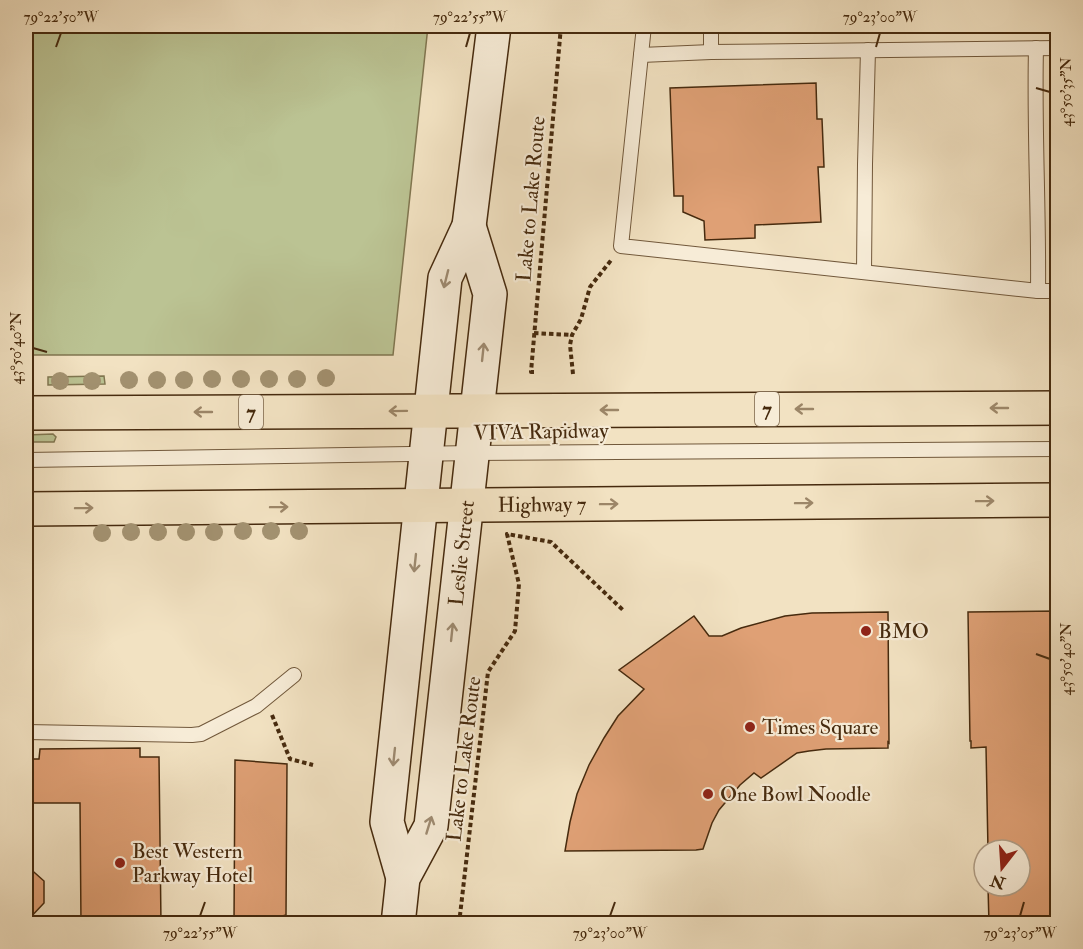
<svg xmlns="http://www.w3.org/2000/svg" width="1083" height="949" font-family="'IM FELL Double Pica',serif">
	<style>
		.green { fill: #bbc393; stroke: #807650; stroke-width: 1.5 }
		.building { fill: #dfa075; stroke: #462a0e; stroke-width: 1.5 }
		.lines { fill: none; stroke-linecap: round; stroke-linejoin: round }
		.service-casing { stroke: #71583b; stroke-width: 16 }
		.secondary-casing { stroke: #462a0e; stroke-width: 36 }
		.primary-casing { stroke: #462a0e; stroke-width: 36 }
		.path { stroke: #462a0e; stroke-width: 4; stroke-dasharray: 4.5 3; stroke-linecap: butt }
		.service { stroke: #f7ecd7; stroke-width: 14 }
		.secondary { stroke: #f7ecd7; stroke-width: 33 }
		.primary { stroke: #f2e2c2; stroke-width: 33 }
		.tree { fill: #a39271 }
		.oneway { stroke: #9e8b72 }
		.oneway2 { stroke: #9c8668 }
		.ticks { fill: none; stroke: #462a0e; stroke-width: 2 }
		.poi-dot { fill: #8f2418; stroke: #f7ecd7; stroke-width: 2 }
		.labels { text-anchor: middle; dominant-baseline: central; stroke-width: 4.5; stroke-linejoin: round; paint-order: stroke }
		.shield { fill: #f7ecd7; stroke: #7b644a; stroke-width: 1.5 }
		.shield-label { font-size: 20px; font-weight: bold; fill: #462a0e }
		.street-label { font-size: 21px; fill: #462a0e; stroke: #f7ecd7 }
		.poi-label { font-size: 21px; fill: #462a0e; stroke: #f7ecd7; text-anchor: start }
		.neatline { fill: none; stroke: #462a0e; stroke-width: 2 }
		.ticks-label { font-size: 15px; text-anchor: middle; fill: #462a0e }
	</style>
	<rect width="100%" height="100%" fill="#f2e2c2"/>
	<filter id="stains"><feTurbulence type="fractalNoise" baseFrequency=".00333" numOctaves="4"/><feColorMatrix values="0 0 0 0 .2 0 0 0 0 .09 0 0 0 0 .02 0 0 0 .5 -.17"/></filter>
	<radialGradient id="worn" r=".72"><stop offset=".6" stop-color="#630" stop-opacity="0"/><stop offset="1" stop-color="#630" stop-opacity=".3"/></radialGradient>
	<g class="green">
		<path d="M26 26H428L393 355H26Z"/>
		<path d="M104 376 105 384 48 385V377Z"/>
		<path d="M53 434 56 437 54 442H26V435Z"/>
	</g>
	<g class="building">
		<path d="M816 83 817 119H822L824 167H818L821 222 755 225V238L705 240 704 221 683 212V196H674L670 88Z"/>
		<path d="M1058 611V924H989L988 886H1020V850H988L986 747 971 748V741H970L968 612Z"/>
		<path d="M888 612 889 743 888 742V748L826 749 809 751 797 753 761 778 754 773 740 785 719 810 712 823 703 849 696 850 565 851 570 822 577 794 589 765 604 738 618 716 644 689 619 670 694 616 709 636H722L741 628 785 616 812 613Z"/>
		<path d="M140 748V757H159L161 924H81L80 803H26V759H39L40 749Z"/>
		<path d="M235 760 287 764 286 915 282 916V924H234Z"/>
		<path d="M26 865 44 881V903L26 922Z"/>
	</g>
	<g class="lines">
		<g class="service-casing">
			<g id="service">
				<path d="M644 26 621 246 1038 291H1058"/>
				<path d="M711 26V52L1058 48"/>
				<path d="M1036 48C1034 129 1039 210 1038 291"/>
				<path d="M641 55 711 52"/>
				<path d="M864 272 865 164 868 50"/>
				<path d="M26 460 472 453 1058 449"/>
				<path d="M26 732 192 735 201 734 256 706 294 675"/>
			</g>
		</g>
		<g class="secondary-casing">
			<g id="secondary">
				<path d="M403 878 387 822 445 278 469 226 494 26"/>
				<path id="s1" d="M398 924 403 878 431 826 490 294 469 226"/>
			</g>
		</g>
		<g class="primary-casing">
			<g id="primary">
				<path d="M26 413 1058 408"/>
				<path id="s2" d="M26 509 1058 500"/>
			</g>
		</g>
		<g class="path">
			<path d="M534 333 572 335"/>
			<path d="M534 372H531L561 26"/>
			<path d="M573 374 570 345 572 335 581 319 590 287 612 259"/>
			<path d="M272 715 290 759 313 765"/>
			<path d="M459 924 488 672 515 631 519 584 507 534 551 542 624 611"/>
		</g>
		<use href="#service" class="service"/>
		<use href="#secondary" class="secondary"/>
		<use href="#primary" class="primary"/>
	</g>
	<g class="tree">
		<circle cx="326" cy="378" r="9"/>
		<circle cx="212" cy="379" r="9"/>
		<circle cx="241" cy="379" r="9"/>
		<circle cx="269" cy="379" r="9"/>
		<circle cx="297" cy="379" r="9"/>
		<circle cx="129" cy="380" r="9"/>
		<circle cx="157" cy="380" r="9"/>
		<circle cx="184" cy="380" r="9"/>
		<circle cx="60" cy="381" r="9"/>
		<circle cx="92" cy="381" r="9"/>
		<circle cx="243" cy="531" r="9"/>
		<circle cx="271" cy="531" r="9"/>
		<circle cx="299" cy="531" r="9"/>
		<circle cx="131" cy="532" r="9"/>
		<circle cx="158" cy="532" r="9"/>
		<circle cx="186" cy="532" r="9"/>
		<circle cx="214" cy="532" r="9"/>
		<circle cx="102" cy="533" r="9"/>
	</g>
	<defs><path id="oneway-shaft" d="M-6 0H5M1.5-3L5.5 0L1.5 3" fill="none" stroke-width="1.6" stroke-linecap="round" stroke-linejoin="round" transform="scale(1.5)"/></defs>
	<g class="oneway">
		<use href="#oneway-shaft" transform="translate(446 279) rotate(104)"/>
		<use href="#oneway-shaft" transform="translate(483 352) rotate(-84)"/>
		<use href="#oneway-shaft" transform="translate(415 563) rotate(96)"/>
		<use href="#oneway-shaft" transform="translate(452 632) rotate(-84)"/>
		<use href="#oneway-shaft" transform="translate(394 757) rotate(96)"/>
		<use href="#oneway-shaft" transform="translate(429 825) rotate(-73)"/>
	</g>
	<g class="oneway2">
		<use href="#oneway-shaft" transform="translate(999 408) rotate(180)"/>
		<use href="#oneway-shaft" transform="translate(804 409) rotate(180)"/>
		<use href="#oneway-shaft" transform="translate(609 410) rotate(180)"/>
		<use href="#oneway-shaft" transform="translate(398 411) rotate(179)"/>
		<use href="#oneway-shaft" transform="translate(203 412) rotate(180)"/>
		<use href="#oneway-shaft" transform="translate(985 501) rotate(-1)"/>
		<use href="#oneway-shaft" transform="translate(804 503) rotate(-1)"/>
		<use href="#oneway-shaft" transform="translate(609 504) rotate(-1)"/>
		<use href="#oneway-shaft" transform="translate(279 507) rotate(-1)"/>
		<use href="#oneway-shaft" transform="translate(84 508) rotate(-1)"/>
	</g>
	<path class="ticks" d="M56 47 61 33M466 47 470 33M876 47 880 33M1036 88 1050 92M33 348 47 352M1036 654 1050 659M200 916 205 902M610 916 615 902M1020 916 1024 902"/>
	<g class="poi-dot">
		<circle cx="866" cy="631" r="6"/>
		<circle cx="750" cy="727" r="6"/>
		<circle cx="708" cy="794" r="6"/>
		<circle cx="120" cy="863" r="6"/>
	</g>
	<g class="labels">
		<g class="shield">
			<rect x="755" y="392" width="24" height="34" rx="4.5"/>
			<rect x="239" y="395" width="24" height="34" rx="4.5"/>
		</g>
		<g class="shield-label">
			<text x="767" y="409">7</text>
			<text x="251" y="412">7</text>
		</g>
		<g class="street-label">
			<text transform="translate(531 199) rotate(-85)">Lake to Lake Route</text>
			<text transform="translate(541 432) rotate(-1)">VIVA Rapidway</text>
			<text stroke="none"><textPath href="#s2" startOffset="516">Highway 7</textPath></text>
			<text stroke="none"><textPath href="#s1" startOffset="380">Leslie Street</textPath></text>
			<text transform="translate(464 759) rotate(-83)">Lake to Lake Route</text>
		</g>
		<g class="poi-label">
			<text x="878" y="631">BMO</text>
			<text x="762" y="727">Times Square</text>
			<text x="720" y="794">One Bowl Noodle</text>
			<text x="132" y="851">Best Western<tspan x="132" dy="24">Parkway Hotel</tspan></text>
		</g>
	</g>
	<rect width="1083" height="949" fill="none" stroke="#f2e2c2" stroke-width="66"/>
	<g transform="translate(1002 868) rotate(197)"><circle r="28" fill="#f7ecd7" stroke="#b09e87" stroke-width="1.5"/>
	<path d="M0-4.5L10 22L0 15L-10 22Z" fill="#8f2418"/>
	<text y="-9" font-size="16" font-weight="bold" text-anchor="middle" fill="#462a0e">N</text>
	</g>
	<rect x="33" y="33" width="1017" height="883" class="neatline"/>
	<g class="ticks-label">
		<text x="61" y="22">79°22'50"W</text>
		<text x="470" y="22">79°22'55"W</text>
		<text x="880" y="22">79°23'00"W</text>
		<text transform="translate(1066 92) rotate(-90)" y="5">43°50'35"N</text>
		<text transform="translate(16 348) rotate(-90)" y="5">43°50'40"N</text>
		<text transform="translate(1066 659) rotate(-90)" y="5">43°50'40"N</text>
		<text x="200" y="938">79°22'55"W</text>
		<text x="610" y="938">79°23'00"W</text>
		<text x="1020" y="938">79°23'05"W</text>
	</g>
	<rect width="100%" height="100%" filter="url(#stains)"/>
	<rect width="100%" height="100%" fill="url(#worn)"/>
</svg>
